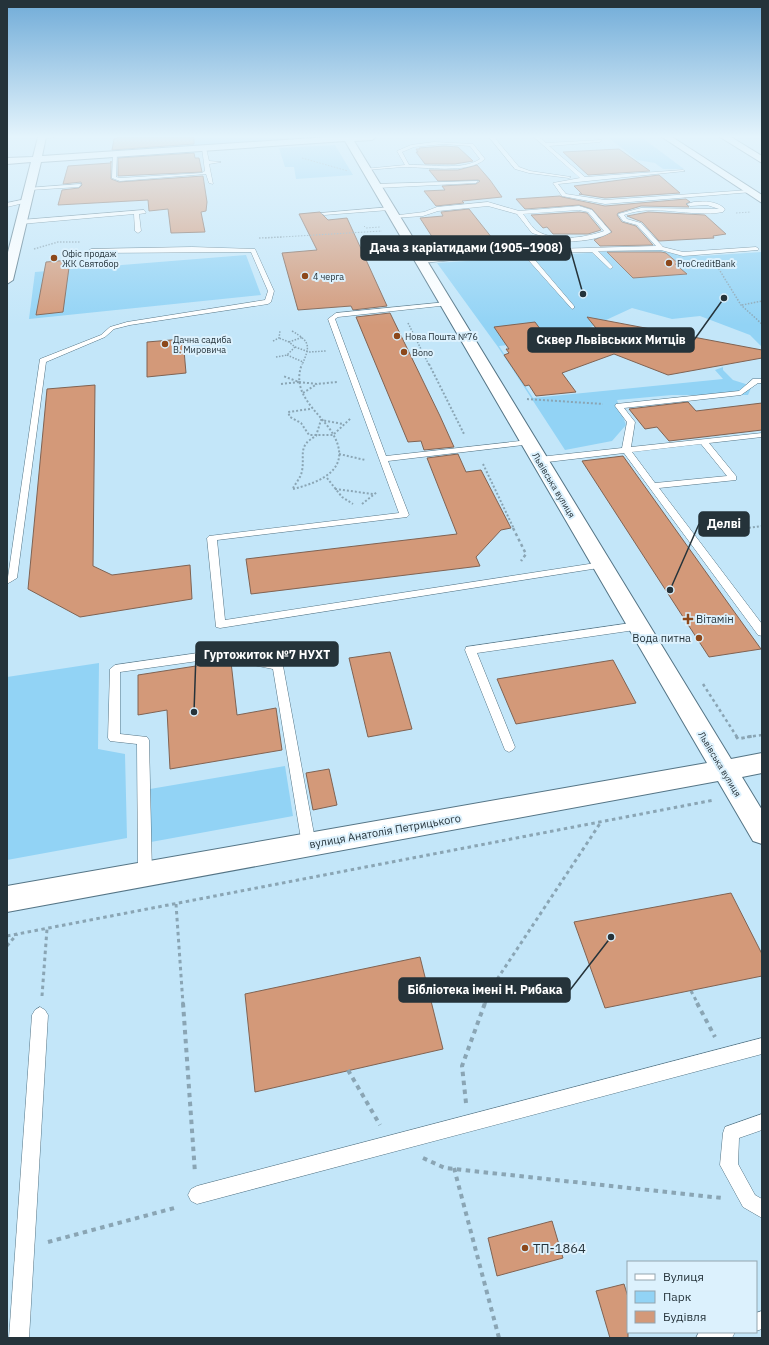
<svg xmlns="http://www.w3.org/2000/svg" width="769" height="1345" font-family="'IBM Plex Sans',sans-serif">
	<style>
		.green { fill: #92d3f5 }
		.building { fill: #d39979; stroke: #806353 }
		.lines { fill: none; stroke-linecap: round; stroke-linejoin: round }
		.lane-casing { stroke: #557586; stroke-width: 1 }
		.street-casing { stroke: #557586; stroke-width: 2 }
		.primary-casing { stroke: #557586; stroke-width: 2 }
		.path-far5 { stroke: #8aa5b4; stroke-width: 1; stroke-dasharray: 1.5 1.5; stroke-linecap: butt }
		.path-far4 { stroke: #8aa5b4; stroke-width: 1.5; stroke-dasharray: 1.5 1.5; stroke-linecap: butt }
		.path-far3 { stroke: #8aa5b4; stroke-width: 2; stroke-dasharray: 2 2; stroke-linecap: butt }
		.path-far2 { stroke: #8aa5b4; stroke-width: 2.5; stroke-dasharray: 3 3; stroke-linecap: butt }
		.path-far1 { stroke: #8aa5b4; stroke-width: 3; stroke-dasharray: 3.5 3.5; stroke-linecap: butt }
		.path { stroke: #8aa5b4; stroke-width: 4; stroke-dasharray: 4.5 4.5; stroke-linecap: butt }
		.lane { fill: #fff; fill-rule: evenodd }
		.street { fill: #fff; fill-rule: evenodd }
		.primary { fill: #fff; fill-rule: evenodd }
		.poi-dot { fill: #8c481b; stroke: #dcf1fd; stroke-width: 1.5 }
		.labels { text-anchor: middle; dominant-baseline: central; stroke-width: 4; stroke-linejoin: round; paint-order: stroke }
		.far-poi-label { font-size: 9px; fill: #25333a; stroke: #dcf1fd; text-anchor: start }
		.far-street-label { font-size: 9px; fill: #25333a; stroke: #dcf1fd }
		.poi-label { font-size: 11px; fill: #25333a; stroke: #dcf1fd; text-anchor: start }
		.street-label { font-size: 11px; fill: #25333a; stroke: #dcf1fd }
		.near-poi-label { font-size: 13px; fill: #25333a; stroke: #dcf1fd; text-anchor: start }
		.leader { fill: none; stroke: #25333a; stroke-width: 1.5 }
		.callout-dot { fill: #25333a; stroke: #dcf1fd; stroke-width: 1.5 }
		.callout { fill: #25333a; stroke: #25333a; stroke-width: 1.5 }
		.callout-label { font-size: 12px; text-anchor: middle; font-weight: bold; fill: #fff }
	</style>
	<rect width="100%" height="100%" fill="#c3e6f9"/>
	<g class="green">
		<path d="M176 137H330V138L176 146Z"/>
		<path d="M608 137H641L684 169H663L655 163 637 160Z"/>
		<path d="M335 145 353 175 296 179 294 167H285L279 148Z"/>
		<path d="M661 248 701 256 762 252V347L750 335 700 316 672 319 632 308 567 338 499 346 533 398 723 379 715 370 723 367V370L733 380 752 386 748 395H672L617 400 626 425 612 441 565 450 498 347 437 263Z"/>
		<path d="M246 255 261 295 29 319 35 272Z"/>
		<path d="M99 663 98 749 125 754 127 838 7 860V677Z"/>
		<path d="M285 766 293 816 151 842 150 789Z"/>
	</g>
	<g class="building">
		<path d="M120 137H194V144L112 150 114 139Z"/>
		<path d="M444 146 458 147 473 161 455 164H425L416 152H418L416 149H420L419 148Z"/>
		<path d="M619 149 650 171 588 175 563 152Z"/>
		<path d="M194 153 195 158H199L202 172 118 176V158Z"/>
		<path d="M111 161V179L119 182 203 176 207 202 206 211 201 212 205 232 171 233 168 209 149 211 148 200 58 205 62 190 79 188 82 185 81 182 63 184 68 166 111 163Z"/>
		<path d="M477 165 490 180 502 197 462 201 464 203 436 206 424 191 445 190 442 186 476 184 480 181 478 180 438 181 429 170H458Z"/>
		<path d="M659 175 680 193 605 198 579 194H582L574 186Z"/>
		<path d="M560 196 562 197 605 206 686 199 690 202 686 204 689 207 641 206 618 213 617 215 622 222 636 226 653 245 600 246 594 240 612 232 592 209 579 205 525 209 516 199Z"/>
		<path d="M469 209 500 248 446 253 440 245 438 246 420 218 443 216 441 212Z"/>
		<path d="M320 212 328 220 347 218 387 306 353 310 351 306 298 310 282 253 317 250 299 214Z"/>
		<path d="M579 212 587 213 601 230 588 234H553L547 227 543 228 531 215Z"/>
		<path d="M648 212 705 215 726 234 713 236 714 238 659 241 642 222 627 216Z"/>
		<path d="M607 252H661L666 253 679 264H675L687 274 633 278Z"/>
		<path d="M70 260 63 312 36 315 46 262Z"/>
		<path d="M390 313 440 416 454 447 424 450 421 441 408 442 356 317Z"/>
		<path d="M587 317 762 350V358L668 375 614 354 562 373 576 392 536 396 529 385 525 386 504 355 509 353 506 349H509L494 327 535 322 555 349 600 333Z"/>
		<path d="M183 339 186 373 147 377V342Z"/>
		<path d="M95 385 93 566 112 575 190 565 192 599 80 617 28 589 47 389Z"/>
		<path d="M688 402 696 411 762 403V430L669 441 657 427 645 429 629 409Z"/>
		<path d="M458 454 466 472 481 470 511 528 501 530 476 557 480 566 251 594 246 559 457 534 427 458Z"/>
		<path d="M623 456 743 624 761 649 709 657 582 461Z"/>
		<path d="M390 652 412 729 368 737 349 658Z"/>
		<path d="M613 660 636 703 516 724 497 679Z"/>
		<path d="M228 661 231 662 237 715 276 708 282 750 170 769 167 710 138 715V675Z"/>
		<path d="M329 769 337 805 313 810 306 773Z"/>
		<path d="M731 893 762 954V976L605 1008 574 922Z"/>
		<path d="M420 957 443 1049 255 1092 245 994Z"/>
		<path d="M552 1221 563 1258 497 1276 488 1238Z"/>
		<path d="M624 1284 628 1297V1338H610L596 1291Z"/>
	</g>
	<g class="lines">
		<g class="lane-casing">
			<g id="lane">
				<path d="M40 137H55L42 139Z"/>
				<path d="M489 137H494L519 167 530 171 571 177 569 178 529 173 515 169Z"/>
				<path d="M534 137H539L546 143 602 140 600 142 549 146 585 177 683 170 685 171 558 184 566 194 605 200 749 190 752 192 605 204 562 196 553 183 580 178Z"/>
				<path d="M434 142 473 144 485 159C469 174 425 167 403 167 391 168 378 169 366 170L364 169 405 165 397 151 411 145ZM444 144 470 146 480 159C462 171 431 164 409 165L402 152 414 147Z"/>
				<path d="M204 147 206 148 209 161 221 162 209 164 213 184 209 183 206 174 120 181 112 178 113 154 115 153 117 154 116 177 120 178 202 173 205 171 202 148Z"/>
				<path d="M478 181 476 183 377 188 374 186 377 184Z"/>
				<path d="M81 184 79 187 30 190 27 188Z"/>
				<path d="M26 199 28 202 7 207V203Z"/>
				<path d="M488 202 519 211 579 206 592 210 611 232C592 245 548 241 526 242L524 239 548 238 532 233 517 214 488 206 438 211 423 216 394 218 391 216 424 212 437 207ZM579 210 588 212 604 231C584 238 556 242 537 231 532 228 527 219 523 214Z"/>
				<path d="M694 202C705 201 717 201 725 209L723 212C690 218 655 203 624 215L627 219 641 223 663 247 683 252 756 247 759 249 758 250 683 256 661 250 598 251 612 266 613 267 610 269 592 252 529 253 574 306V308L572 309 523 254 421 263 418 261 421 259 517 250 656 246 637 225 623 221 618 214 641 208 719 209 707 205 690 206 687 204Z"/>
				<path d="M391 207 389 210 324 215 321 213Z"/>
				<path d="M144 210 146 213 139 214 141 231 138 233 135 231 134 214 21 224 18 222 21 220Z"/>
				<path d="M192 247 255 249 274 291 271 302 268 304 130 325 114 329 105 337 46 362 17 578 7 584 40 359 101 335 110 327 127 322 265 300 268 291 251 252 91 253 88 251 91 249Z"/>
				<path d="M447 302 449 303V305L338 317 335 319 386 456 529 440H532V444L388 461 409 515 407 517 217 540 225 620 602 562 605 563 607 565 605 567 220 628 216 627 207 538 209 536 399 513 328 319 336 313Z"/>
				<path d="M753 379H762V383H758L741 395 624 408 635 422 631 447 762 433V437L709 443 736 476V480L659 488 762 624V636L758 635 624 453 539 463 535 460 539 457 622 448 627 422 615 406 616 404 739 391ZM701 444 727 476 655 483 632 452Z"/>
				<path d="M638 622 643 626 642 629 477 653 515 747 513 750 509 752 505 750 465 650 466 647Z"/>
				<path d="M219 650 278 662 283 666 316 845 314 849 309 851 304 849 302 845 273 669 219 658 120 672V734L147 737 149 740 152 874 150 878 145 880 140 878 138 874 137 744 110 741 108 738 110 669 115 665Z"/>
				<path d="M40 1007 45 1010 48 1015 29 1338H9L32 1015 35 1010Z"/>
				<path d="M762 1038V1054L197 1204 191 1201 188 1195 191 1189 197 1186Z"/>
				<path d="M762 1114V1130L739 1138 738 1164 755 1195 762 1199V1218L743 1207 720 1165 723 1133 725 1127Z"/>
				<path d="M762 1311V1329L756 1331V1313Z"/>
				<path d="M699 1332H735L732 1338H696Z"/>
			</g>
		</g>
		<g class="street-casing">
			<g id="street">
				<path d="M38 137H46L42 156 329 137H376L372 140 354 141 731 759 762 753V773L742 777 762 810V844L753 841 718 781 7 912V886L707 763 345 141 41 162 13 280 7 284V256L31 162 7 164V158L33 157Z"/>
				<path d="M720 137H731L762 156V163Z"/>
			</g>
		</g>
		<g class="primary-casing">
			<path id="primary" d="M662 137H672L762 195V203Z"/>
		</g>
		<g class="path-far5">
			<path d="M302 158 348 171"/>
			<path d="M736 213 751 212"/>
			<path d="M364 226 366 228 380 227"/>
			<path d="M265 238 382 231"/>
		</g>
		<g class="path-far4">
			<path d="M259 238 283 237"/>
			<path d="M34 249 58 242H80"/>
			<path d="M717 266 741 305 762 324"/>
			<path d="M742 305 762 301"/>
			<path d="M408 323 429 365"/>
			<path d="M292 331C311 342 310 346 302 365"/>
			<path d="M273 341 279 338 280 331"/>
			<path d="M289 342 303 337"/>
			<path d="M295 347 309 352 326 351"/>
			<path d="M287 355 303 362"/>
			<path d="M276 357 287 355 295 347 289 342 279 338"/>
		</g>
		<g class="path-far3">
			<path d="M429 364 464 434"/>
			<path d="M299 382 317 384 337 382"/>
			<path d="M281 384 299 382 283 376"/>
			<path d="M303 393 317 384"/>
			<path d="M527 399 603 404"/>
			<path d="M310 409 288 412 290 417 301 423 309 435H333L351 418"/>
			<path d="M339 454 365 460"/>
			<path d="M483 464 514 529"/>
			<path d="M327 478 342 497 353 504"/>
			<path d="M293 488C296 483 301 477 302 471 305 455 297 446 316 436L321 420 343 424"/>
			<path d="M293 489C321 482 353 469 333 434 320 412 290 395 302 364"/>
			<path d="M335 489 373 494"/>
			<path d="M362 504 377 492"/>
			<path d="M741 529 762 526"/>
		</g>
		<g class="path-far2">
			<path d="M513 528 526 554 521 561"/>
			<path d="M709 533 749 528"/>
			<path d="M703 684 737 737"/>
			<path d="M747 737 762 735"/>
		</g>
		<g class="path-far1">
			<path d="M736 736 738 739 753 736"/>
			<path d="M176 904 183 1004"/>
			<path d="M7 936 714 800"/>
			<path d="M7 946 17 934"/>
			<path d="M691 991 698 1004"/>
			<path d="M42 996 47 929"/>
			<path d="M485 1004 490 990 601 822"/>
		</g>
		<g class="path">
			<path d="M183 1003 195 1173"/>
			<path d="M697 1003 715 1037"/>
			<path d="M348 1070 380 1125"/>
			<path d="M466 1103 462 1066 485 1003"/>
			<path d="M423 1158 445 1168 722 1198"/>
			<path d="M454 1168 499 1338"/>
			<path d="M48 1242 178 1207"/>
		</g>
		<use href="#lane" class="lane"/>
		<use href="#street" class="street"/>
		<use href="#primary" class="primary"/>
	</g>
	<linearGradient id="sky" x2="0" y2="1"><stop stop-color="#71acd8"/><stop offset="0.42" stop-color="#e4f4fc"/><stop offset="1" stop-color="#e4f4fc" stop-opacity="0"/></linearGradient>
	<rect width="769" height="325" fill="url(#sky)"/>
	<g class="poi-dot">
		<circle cx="54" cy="258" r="4"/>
		<circle cx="669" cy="263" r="4"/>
		<circle cx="305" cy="276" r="4"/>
		<circle cx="397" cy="336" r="4"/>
		<circle cx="165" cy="344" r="4"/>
		<circle cx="404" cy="352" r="4"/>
		<path d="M686 613h4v4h4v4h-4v4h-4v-4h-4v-4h4z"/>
		<circle cx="699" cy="638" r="4"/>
		<circle cx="525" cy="1248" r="4"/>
	</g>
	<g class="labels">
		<g class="far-poi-label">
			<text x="62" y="253">Офіс продаж<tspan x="62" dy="10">ЖК Святобор</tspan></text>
			<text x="677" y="263">ProCreditBank</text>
			<text x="313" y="276">4 черга</text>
			<text x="405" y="336">Нова Пошта №76</text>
			<text x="173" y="339">Дачна садиба<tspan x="173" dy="10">В. Мировича</tspan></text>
			<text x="412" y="352">Bono</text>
		</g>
		<g class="far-street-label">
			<text transform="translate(554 485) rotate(59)">Львівська вулиця</text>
			<text transform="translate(720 764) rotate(59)">Львівська вулиця</text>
		</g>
		<g class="poi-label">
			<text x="696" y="619">Вітамін</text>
			<text x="691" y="638" text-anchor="end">Вода питна</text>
		</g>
		<g class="street-label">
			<text transform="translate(385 831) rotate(-10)">вулиця Анатолія Петрицького</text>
		</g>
		<g class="near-poi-label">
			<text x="533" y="1248">ТП-1864</text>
		</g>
	</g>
	<path class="leader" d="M583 294L570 248M724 298L694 340M670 590L699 524M194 712L196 654M611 937L570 990"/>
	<g class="callout-dot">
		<circle cx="583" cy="294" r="4"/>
		<circle cx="724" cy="298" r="4"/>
		<circle cx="670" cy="590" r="4"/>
		<circle cx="194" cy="712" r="4"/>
		<circle cx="611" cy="937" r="4"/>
	</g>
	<g class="callout">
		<rect x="361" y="236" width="209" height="24" rx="4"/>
		<rect x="528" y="328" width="166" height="24" rx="4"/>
		<rect x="699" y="512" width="50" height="24" rx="4"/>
		<rect x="196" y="642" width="142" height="24" rx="4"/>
		<rect x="399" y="978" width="171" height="24" rx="4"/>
	</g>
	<g class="callout-label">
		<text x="466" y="252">Дача з каріатидами (1905–1908)</text>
		<text x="611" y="344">Сквер Львівських Митців</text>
		<text x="724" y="528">Делві</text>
		<text x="267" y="659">Гуртожиток №7 НУХТ</text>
		<text x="485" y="994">Бібліотека імені Н. Рибака</text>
	</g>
	<rect width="769" height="1345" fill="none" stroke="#25333a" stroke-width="16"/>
	<rect x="627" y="1261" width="130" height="72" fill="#dcf1fd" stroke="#93a5af"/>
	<rect x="635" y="1274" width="20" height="6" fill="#ffffff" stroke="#93a5af"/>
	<text x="663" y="1281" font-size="12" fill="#25333a">Вулиця</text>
	<rect x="635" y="1291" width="20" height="12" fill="#92d3f5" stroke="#93a5af"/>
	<text x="663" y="1301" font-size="12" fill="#25333a">Парк</text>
	<rect x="635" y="1311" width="20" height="12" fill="#d39979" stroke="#93a5af"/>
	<text x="663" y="1321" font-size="12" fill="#25333a">Будівля</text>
</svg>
